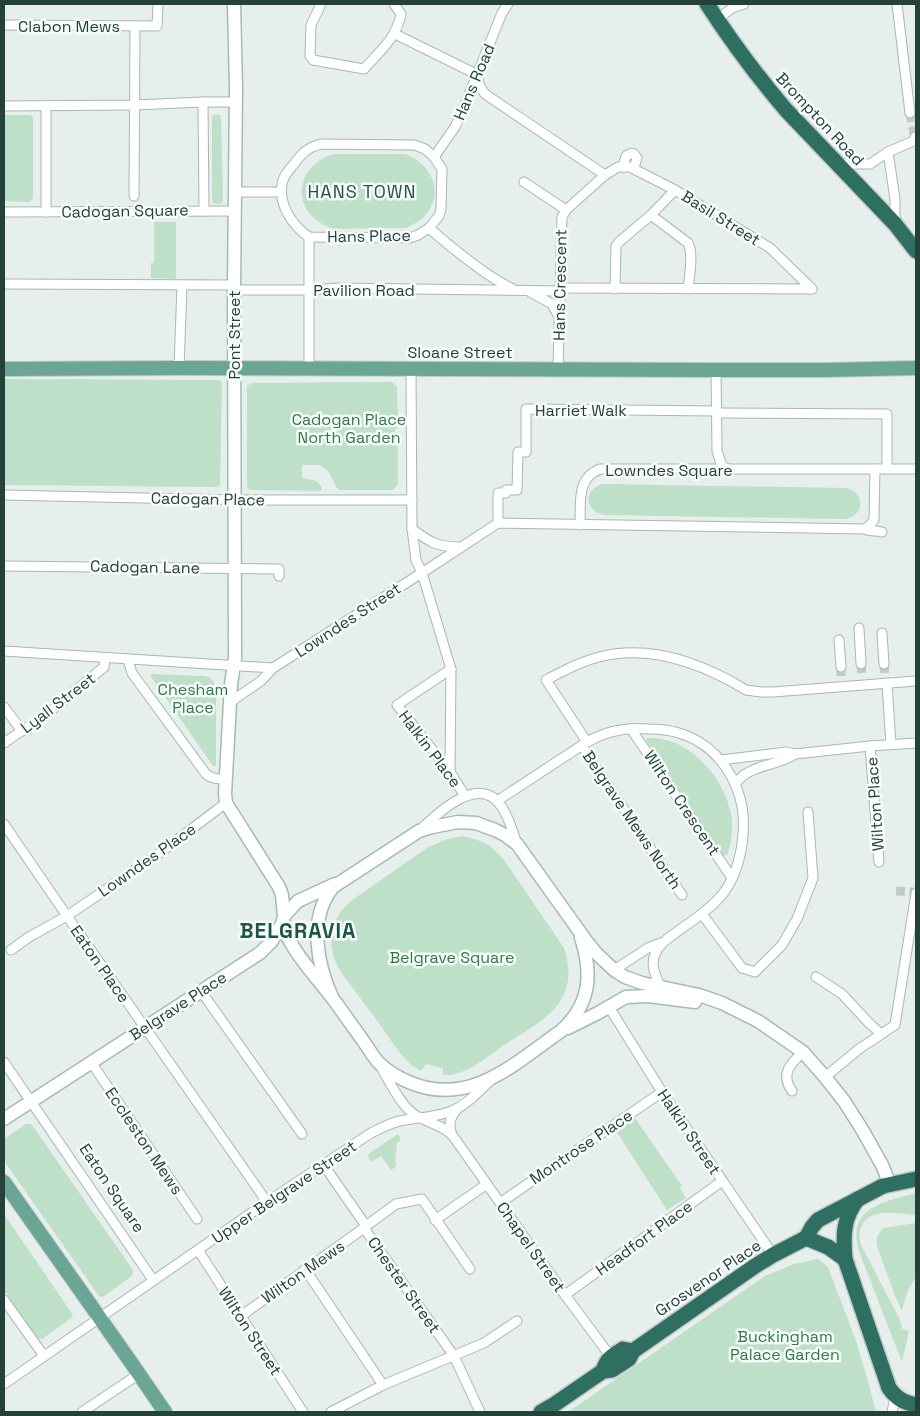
<svg xmlns="http://www.w3.org/2000/svg" width="920" height="1416" font-family="'Space Grotesk',sans-serif">
	<style>
		.green { fill: #bfe0c8 }
		.lines { fill: none; stroke-linecap: round; stroke-linejoin: round }
		.street-tunnel { stroke: #bfccc8; stroke-width: 9; stroke-dasharray: 9 4.5; stroke-linecap: butt }
		.street-casing { stroke: #a8b8b2; stroke-width: 11 }
		.secondary-casing { stroke: #a4bbb3; stroke-width: 15 }
		.primary-casing { stroke: #c2cac8; stroke-width: 16 }
		.highway-casing { stroke: #c2cac8; stroke-width: 18 }
		.street { stroke: #fff; stroke-width: 9 }
		.secondary { stroke: #fff; stroke-width: 12 }
		.primary { stroke: #6aa596; stroke-width: 14 }
		.highway { stroke: #2f6f62; stroke-width: 15 }
		.labels { text-anchor: middle; dominant-baseline: central; stroke-width: 5; stroke-linejoin: round; paint-order: stroke }
		.street-label { font-size: 16px; fill: #24423a; stroke: #f7fbf9 }
		.park-label { font-size: 16px; fill: #2d7a4b; stroke: #f7fbf9 }
		.neighbourhood-label { font-size: 18px; letter-spacing: 1px; fill: #1f5548; stroke: #f7fbf9 }
		.district-label { font-size: 21px; font-weight: bold; letter-spacing: 1px; fill: #1f5548; stroke: #f7fbf9 }
	</style>
	<rect width="100%" height="100%" fill="#e6efeb"/>
	<g class="green">
		<path d="M4 115H30L33 117V198L30 202 4 201Z"/>
		<path d="M213 115H219L221 117 223 200 222 203 219 204 213 203 212 199V118Z"/>
		<path d="M334 154H405C444 169 445 214 405 228L334 229C291 216 291 167 334 154Z"/>
		<path d="M154 222H176V279L151 278V263H154Z"/>
		<path d="M4 379 220 380 222 382 220 485 217 487 4 485Z"/>
		<path d="M392 382 397 387 398 426C392 432 392 442 398 448V485L392 490H340L337 488 328 471 320 465H302V478L317 481 322 487 321 490 319 491 253 490 248 489 247 485V386L252 383Z"/>
		<path d="M603 484 846 488C865 492 865 515 846 519L604 515C584 511 583 489 603 484Z"/>
		<path d="M150 674 204 676C211 677 215 682 216 689V766H213L150 675Z"/>
		<path d="M648 738C687 736 721 774 730 809 734 824 732 839 728 854L723 856 646 740Z"/>
		<path d="M462 836C483 841 490 843 504 860L564 948C570 966 571 983 561 1000 550 1019 522 1033 504 1045 494 1052 483 1061 472 1067 463 1072 453 1076 443 1075V1068L426 1064 421 1071 411 1065 400 1053C388 1037 378 1021 366 1006 358 994 349 984 341 972 324 945 330 916 355 898L427 848 447 839Z"/>
		<path d="M635 1118 682 1186 680 1188 686 1198 667 1210 616 1131Z"/>
		<path d="M26 1124H30L32 1125 133 1270 132 1276 103 1297 99 1296 4 1161V1139Z"/>
		<path d="M398 1134 400 1137V1141L397 1143 395 1163H396V1167L391 1170 381 1156 371 1162 367 1155Z"/>
		<path d="M916 1193V1215C898 1214 870 1206 861 1227 859 1234 859 1240 862 1247L899 1318 902 1326 901 1329 909 1331 902 1362 860 1254C844 1209 882 1202 916 1193Z"/>
		<path d="M4 1214 73 1315 71 1318 42 1339 37 1338 4 1290Z"/>
		<path d="M916 1223V1278C907 1288 905 1299 902 1311L895 1296 878 1249C875 1241 877 1234 884 1228Z"/>
		<path d="M818 1259 828 1267 856 1341 866 1374 876 1412H568L765 1276 794 1264Z"/>
	</g>
	<g class="lines">
		<g class="street-tunnel">
			<path d="M910 113 915 137"/>
			<path d="M861 664 862 677"/>
			<path d="M884 664 885 677"/>
			<path d="M841 667V679"/>
			<path d="M896 891 913 892"/>
		</g>
		<g class="street-casing">
			<g id="street">
				<path d="M321 4 311 25 310 56 313 60 364 69C380 51 396 39 401 14L394 4"/>
				<path d="M897 4 910 113"/>
				<path d="M717 20 732 8 744 4"/>
				<path d="M4 25 157 26 158 4"/>
				<path d="M395 34 478 75"/>
				<path d="M478 75 479 85 485 94 605 175"/>
				<path d="M203 102 204 211"/>
				<path d="M4 106 134 105 203 102H235"/>
				<path d="M46 106V212"/>
				<path d="M321 144 414 145 425 149 434 157 442 169 441 209 439 216 429 228 418 235 410 238 309 237C293 226 278 205 282 184 283 176 289 170 294 164 303 152 307 148 321 144Z"/>
				<path d="M888 152 895 199V224"/>
				<path d="M434 157 455 127 462 112 502 13 508 4"/>
				<path d="M839 164H870L888 152 916 140 915 137"/>
				<path d="M623 167 626 156 632 153 634 154 637 158 634 168"/>
				<path d="M524 182 566 210"/>
				<path d="M235 192H281"/>
				<path d="M134 196 135 26"/>
				<path d="M4 212 235 211"/>
				<path d="M651 215 688 243C694 254 689 277 688 289"/>
				<path d="M429 228C452 248 485 276 513 289"/>
				<path d="M309 237V361L311 369"/>
				<path d="M4 284 234 285"/>
				<path d="M559 288 812 289"/>
				<path d="M615 289 616 246 619 242 651 215 675 190"/>
				<path d="M234 290H314L338 288 559 291"/>
				<path d="M530 292 552 304 558 315"/>
				<path d="M179 368 182 285"/>
				<path d="M411 369 412 529 416 560 422 573 451 669 450 772"/>
				<path d="M558 370 562 217 566 210 605 175 618 167H630L675 190 752 237 770 248 812 289"/>
				<path d="M716 370 717 451 722 466 728 469"/>
				<path d="M716 413 887 414V469"/>
				<path d="M4 495 235 500H412"/>
				<path d="M498 523V493H506V490H517L518 452H526V409L716 411"/>
				<path d="M580 525C581 503 576 478 600 469H916"/>
				<path d="M412 529C431 543 437 547 461 547"/>
				<path d="M865 529 871 524 874 520 875 469"/>
				<path d="M4 566 279 569V576"/>
				<path d="M859 628 861 664"/>
				<path d="M882 633 884 664"/>
				<path d="M839 640 841 667"/>
				<path d="M4 651 273 668"/>
				<path d="M128 660 132 673 206 774C212 779 218 779 225 779"/>
				<path d="M451 669 397 705 450 772 465 796"/>
				<path d="M887 683 891 744"/>
				<path d="M230 703 236 698 261 681 273 668 431 567 498 523 865 529C871 532 876 530 882 532"/>
				<path d="M4 707 22 731"/>
				<path d="M631 729 732 878"/>
				<path d="M587 742 546 680C563 671 580 662 599 657 650 644 703 664 746 690L761 692H773L916 681"/>
				<path d="M4 743 47 714 104 667 105 658"/>
				<path d="M582 745 590 759 682 895"/>
				<path d="M870 746 879 862"/>
				<path d="M721 760 786 752 795 754 870 746 916 743"/>
				<path d="M735 783C738 781 741 777 744 775 759 764 779 765 795 754"/>
				<path d="M497 801 587 742C606 731 627 727 649 729 659 729 669 730 679 733 722 746 747 790 743 834 742 853 736 875 725 891 714 906 697 918 682 928 672 936 660 942 655 954 650 965 656 976 660 987"/>
				<path d="M4 824 67 916 267 1202"/>
				<path d="M421 829C437 814 472 780 495 799 507 810 512 830 517 844"/>
				<path d="M702 914 742 968 755 972 782 945 797 919 813 878 808 812"/>
				<path d="M11 950 29 937 67 916 161 852 226 803"/>
				<path d="M614 970 648 948 661 943"/>
				<path d="M816 977 842 994 869 1023 881 1034"/>
				<path d="M201 991 302 1134"/>
				<path d="M609 1007 662 1092 773 1255"/>
				<path d="M4 1062 153 1280"/>
				<path d="M91 1062 197 1219"/>
				<path d="M381 1067C389 1081 401 1106 415 1115 428 1123 443 1125 453 1136L565 1295 611 1357"/>
				<path d="M825 1077 859 1049 895 1025 916 893"/>
				<path d="M792 1091C780 1074 790 1064 803 1052"/>
				<path d="M452 1135C448 1124 450 1117 458 1108"/>
				<path d="M323 1164 366 1226 364 1228 454 1356 480 1412"/>
				<path d="M500 1203 662 1092"/>
				<path d="M435 1220 487 1184"/>
				<path d="M366 1226 396 1204 422 1199 470 1269"/>
				<path d="M198 1250 303 1412"/>
				<path d="M305 1269 383 1385"/>
				<path d="M565 1295 722 1181"/>
				<path d="M4 1300 44 1356"/>
				<path d="M241 1316 364 1228"/>
				<path d="M4 1384 267 1202 371 1133C381 1128 390 1123 400 1121 418 1117 437 1118 454 1110 468 1104 479 1091 490 1081"/>
				<path d="M82 1412 139 1374"/>
				<path d="M331 1412 383 1385 484 1343 517 1321"/>
				<path d="M892 1412 895 1397"/>
			</g>
		</g>
		<g class="secondary-casing">
			<g id="secondary">
				<path d="M234 4 236 88 234 290 235 658 231 684 225 794 226 803 279 887 282 895 284 916"/>
				<path d="M282 924C293 955 320 980 339 1007 348 1020 357 1032 366 1045 370 1051 374 1058 379 1063 388 1072 399 1078 411 1083 471 1107 515 1063 561 1031 590 1005 593 975 581 938"/>
				<path d="M332 997C317 964 308 918 333 887L419 831 432 827 458 822 476 823 495 830 505 835 517 844 587 942 597 954 614 970 625 977 642 983 699 995 722 1003 758 1021 803 1052 825 1077 844 1101 863 1131 882 1165 890 1184"/>
				<path d="M568 1028 598 1013 626 997 648 996 695 1002"/>
				<path d="M4 1119 260 953 271 942 282 924 284 916 298 901 335 884"/>
			</g>
		</g>
		<g class="primary-casing">
			<g id="primary">
				<path d="M4 369 179 368 716 370H825L916 368"/>
				<path d="M4 1182 130 1361 165 1412"/>
			</g>
		</g>
		<g class="highway-casing">
			<g id="highway">
				<path d="M707 4C731 41 757 76 786 110L895 224 916 251"/>
				<path d="M858 1199C843 1217 843 1236 845 1259L889 1388C897 1399 903 1402 916 1405"/>
				<path d="M806 1238 828 1247 845 1259"/>
				<path d="M603 1371C607 1358 611 1357 623 1349L633 1351"/>
				<path d="M541 1412 555 1404 603 1371 612 1370 629 1359 633 1351 755 1266 773 1255 806 1238 812 1227 818 1220 883 1186 916 1179"/>
			</g>
		</g>
		<use href="#street" class="street"/>
		<use href="#secondary" class="secondary"/>
		<use href="#primary" class="primary"/>
		<use href="#highway" class="highway"/>
	</g>
	<g class="labels">
		<g class="street-label">
			<text x="69" y="26">Clabon Mews</text>
			<text transform="translate(474 82) rotate(-67)">Hans Road</text>
			<text transform="translate(820 119) rotate(47)">Brompton Road</text>
			<text transform="translate(125 211) rotate(-1)">Cadogan Square</text>
			<text transform="translate(721 218) rotate(32)">Basil Street</text>
			<text transform="translate(369 236) rotate(-1)">Hans Place</text>
			<text transform="translate(560 285) rotate(-89)">Hans Crescent</text>
			<text x="364" y="290">Pavilion Road</text>
			<text transform="translate(234 335) rotate(-90)">Pont Street</text>
			<text x="460" y="352">Sloane Street</text>
			<text x="581" y="410">Harriet Walk</text>
			<text x="669" y="470">Lowndes Square</text>
			<text transform="translate(208 499) rotate(1)">Cadogan Place</text>
			<text transform="translate(145 567) rotate(1)">Cadogan Lane</text>
			<text transform="translate(348 620) rotate(-33)">Lowndes Street</text>
			<text transform="translate(58 703) rotate(-37)">Lyall Street</text>
			<text transform="translate(430 749) rotate(53)">Halkin Place</text>
			<text transform="translate(682 803) rotate(56)">Wilton Crescent</text>
			<text transform="translate(875 804) rotate(-94)">Wilton Place</text>
			<text transform="translate(632 820) rotate(56)">Belgrave Mews North</text>
			<text transform="translate(147 860) rotate(-35)">Lowndes Place</text>
			<text transform="translate(100 964) rotate(55)">Eaton Place</text>
			<text transform="translate(178 1006) rotate(-33)">Belgrave Place</text>
			<text transform="translate(689 1132) rotate(56)">Halkin Street</text>
			<text transform="translate(144 1141) rotate(56)">Eccleston Mews</text>
			<text transform="translate(581 1147) rotate(-34)">Montrose Place</text>
			<text transform="translate(112 1188) rotate(56)">Eaton Square</text>
			<text transform="translate(284 1192) rotate(-34)">Upper Belgrave Street</text>
			<text transform="translate(644 1238) rotate(-36)">Headfort Place</text>
			<text transform="translate(531 1247) rotate(55)">Chapel Street</text>
			<text transform="translate(303 1272) rotate(-35)">Wilton Mews</text>
			<text transform="translate(708 1278) rotate(-34)">Grosvenor Place</text>
			<text transform="translate(404 1285) rotate(55)">Chester Street</text>
			<text transform="translate(250 1331) rotate(57)">Wilton Street</text>
		</g>
		<g class="park-label">
			<text x="349" y="419">Cadogan Place<tspan x="349" dy="18">North Garden</tspan></text>
			<text x="193" y="689">Chesham<tspan x="193" dy="18">Place</tspan></text>
			<text x="452" y="957">Belgrave Square</text>
			<text x="785" y="1336">Buckingham<tspan x="785" dy="18">Palace Garden</tspan></text>
		</g>
		<g class="neighbourhood-label">
			<text x="362" y="191">HANS TOWN</text>
		</g>
		<g class="district-label">
			<text x="298" y="930">BELGRAVIA</text>
		</g>
	</g>
	<rect width="920" height="1416" fill="none" stroke="#24423a" stroke-width="10"/>
</svg>
